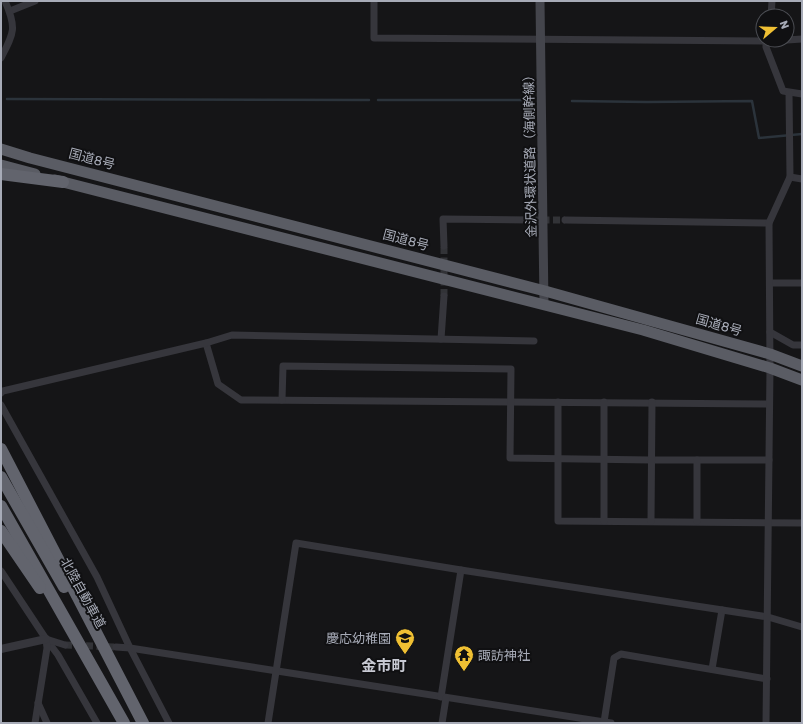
<svg xmlns="http://www.w3.org/2000/svg" width="803" height="724" font-family="Rubik,'Noto Sans JP',sans-serif">
	<style>
		.lines { fill: none; stroke-linecap: round; stroke-linejoin: round }
		.stream { stroke: #2b333b; stroke-width: 2.5 }
		.minor-tunnel { stroke: #323337; stroke-width: 7; stroke-dasharray: 7 3.5; stroke-linecap: butt }
		.minor { stroke: #36363c; stroke-width: 7 }
		.tertiary { stroke: #36363c; stroke-width: 8 }
		.secondary { stroke: #44454c; stroke-width: 9 }
		.trunk { stroke: #5a5c64; stroke-width: 11 }
		.motorway { stroke: #62646d; stroke-width: 12 }
		.labels { text-anchor: middle; dominant-baseline: central; stroke-width: 4; stroke-linejoin: round; paint-order: stroke }
		.street-label { font-size: 13px; fill: #a7abb7; stroke: #101012 }
		.poi-label { font-size: 13px; fill: #a7abb7; stroke: #101012; text-anchor: end }
		.quarter-label { font-size: 15px; font-weight: bold; fill: #c8cad3; stroke: #101012 }
	</style>
	<rect width="100%" height="100%" fill="#151517"/>
	<g class="lines">
		<g class="stream">
			<path d="M7 99 369 100"/>
			<path d="M378 100H525"/>
			<path d="M572 101 647 102 752 101 759 138 802 134"/>
		</g>
		<g class="minor-tunnel">
			<path d="M532 220H565"/>
			<path d="M444 296V246"/>
			<path d="M65 645 116 647"/>
		</g>
		<g class="minor">
			<path d="M374 1V38L766 41 775 40"/>
			<path d="M10 11 35 1"/>
			<path d="M771 16 772 1"/>
			<path d="M787 40 802 39"/>
			<path d="M766 41V47L783 91 802 94"/>
			<path d="M1 58C14 33 17 28 5 1"/>
			<path d="M790 177 802 179"/>
			<path d="M565 220 769 223"/>
			<path d="M444 246 443 219 532 220"/>
			<path d="M770 283H802"/>
			<path d="M770 332 793 345H802"/>
			<path d="M441 339 444 296"/>
			<path d="M206 343 218 384 241 400 769 404"/>
			<path d="M1 393 3 391 206 343 232 335 534 341"/>
			<path d="M282 400 283 366 511 369 510 458 651 460H769"/>
			<path d="M558 402V521L802 523"/>
			<path d="M1 405 97 577 130 648 169 723"/>
			<path d="M604 521V402"/>
			<path d="M651 521 652 402"/>
			<path d="M697 521V460"/>
			<path d="M1 571 46 639 58 655 97 723"/>
			<path d="M46 639 65 645"/>
			<path d="M116 647 130 648 611 723"/>
			<path d="M712 669 722 610"/>
			<path d="M441 697 461 570"/>
			<path d="M38 703 47 723"/>
			<path d="M604 722 614 658 621 654 767 679"/>
			<path d="M35 723 47 648 46 639"/>
			<path d="M268 723 296 543 461 570 768 617 802 627"/>
			<path d="M442 723 446 698"/>
			<path d="M766 723 770 368 769 223 790 177 789 93"/>
		</g>
		<path class="tertiary" d="M1 649 46 639"/>
		<path class="secondary" d="M540 1 544 305"/>
		<g class="trunk">
			<path d="M1 149 30 158 545 291 770 354 802 366"/>
			<path d="M1 165 35 174"/>
			<path d="M55 180 643 330 770 368 802 380"/>
		</g>
		<g class="motorway">
			<path d="M1 174 63 182"/>
			<path d="M1 449C49 540 95 632 143 723"/>
			<path d="M1 477 64 587"/>
			<path d="M1 506 124 723"/>
			<path d="M1 531 40 588"/>
		</g>
	</g>
	<defs>
		<g id="school-pin" transform="scale(1)"><path d="M0 17L-7.5 6A9.5 9.5 0 1 1 7.5 6Z" fill="#f0c033" stroke="#101012"/><path d="M0-5L7-2L0 1L-7-2ZM-4 1L0 2.5L4 1V4Q0 6-4 4Z" fill="#111"/></g>
		<g id="temple-pin" transform="scale(1)"><path d="M0 17L-7.5 6A9.5 9.5 0 1 1 7.5 6Z" fill="#f0c033" stroke="#101012"/><path d="M0-6L5-2H3V0L6.5 2.5H4V6H1.5V3h-3V6H-4V2.5H-6.5L-3 0V-2H-5Z" fill="#111"/></g>
	</defs>
	<g fill-rule="evenodd">
		<use href="#school-pin" x="405" y="638"/>
		<use href="#temple-pin" x="464" y="655"/>
	</g>
	<g class="labels">
		<g class="street-label">
			<text transform="translate(530 153) rotate(-91)">金沢外環状道路（海側幹線）</text>
			<text transform="translate(92 159) rotate(15)">国道8号</text>
			<text transform="translate(406 240) rotate(15)">国道8号</text>
			<text transform="translate(719 325) rotate(16)">国道8号</text>
			<text transform="translate(83 593) rotate(61)">北陸自動車道</text>
		</g>
		<g class="poi-label">
			<text x="391" y="638">慶応幼稚園</text>
			<text x="478" y="655" text-anchor="start">諏訪神社</text>
		</g>
		<g class="quarter-label">
			<text x="384" y="666">金市町</text>
		</g>
	</g>
	<rect width="803" height="724" fill="none" stroke="#a7abb7" stroke-width="4"/>
	<g transform="translate(775 28) rotate(71)"><circle r="19" fill="#101012" stroke="#4c4e54"/>
	<path d="M0-3L7 15L0 10L-7 15Z" fill="#f0c033"/>
	<text y="-6" font-size="11" font-weight="bold" text-anchor="middle" fill="#a7abb7">N</text>
	</g>
</svg>
